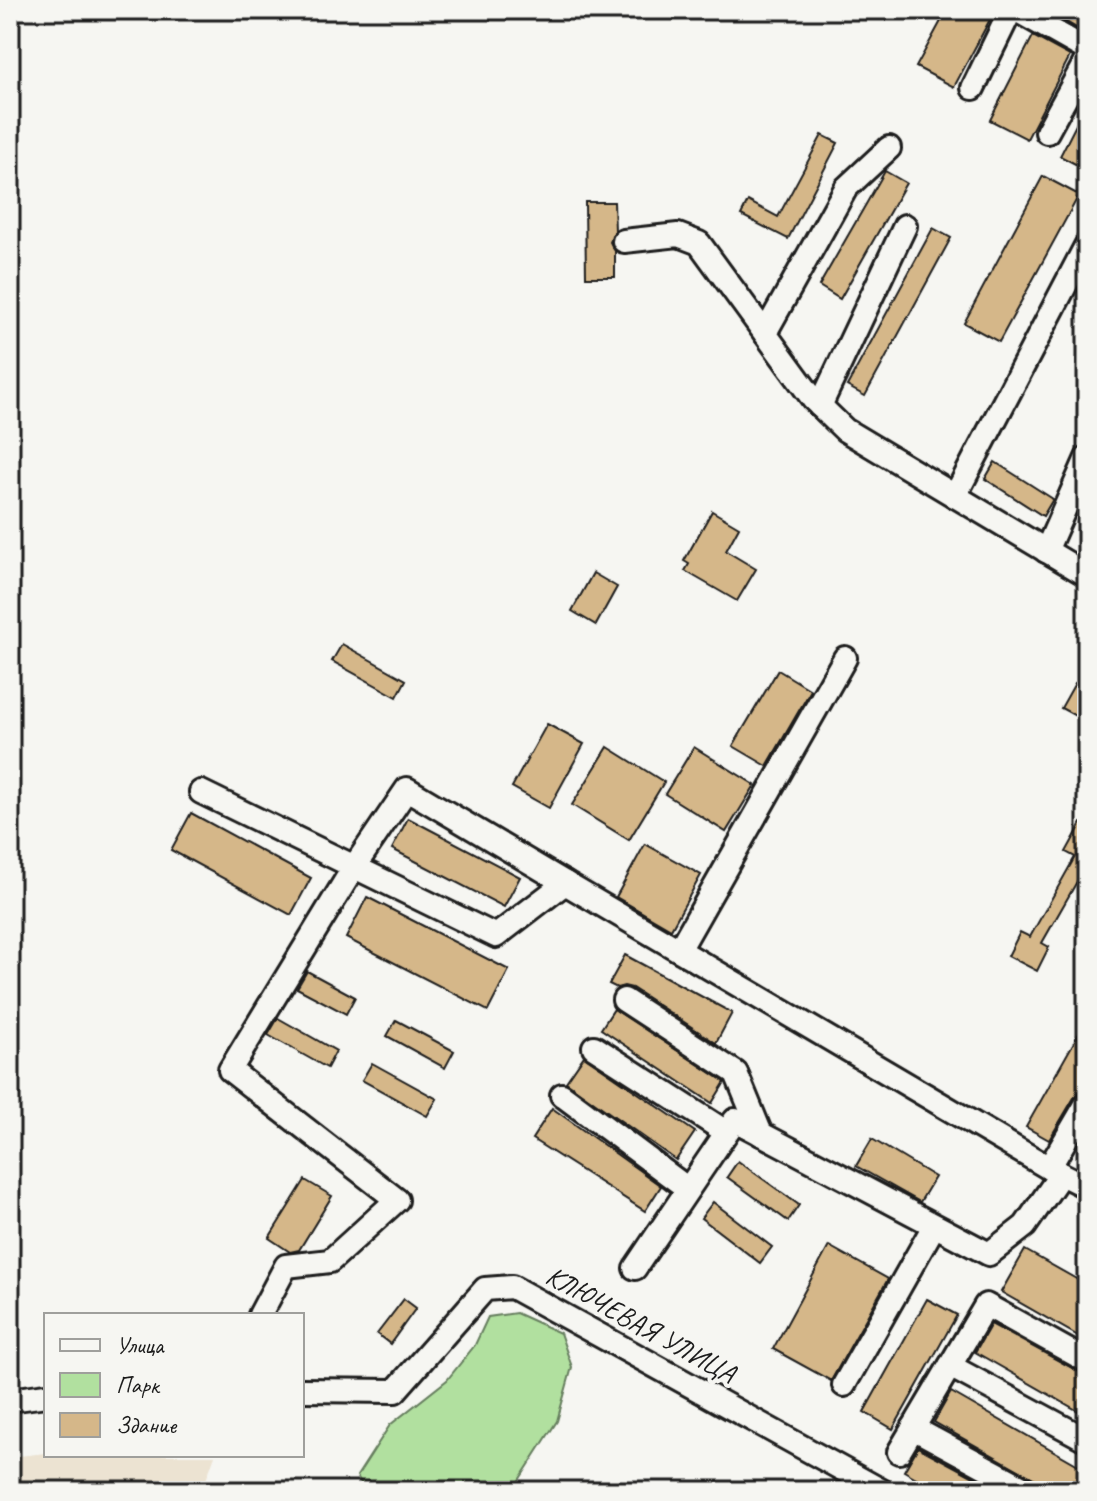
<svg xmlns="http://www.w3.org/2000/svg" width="1097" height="1501" font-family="Caveat,sans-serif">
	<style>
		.built { fill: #ece3d2 }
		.green { fill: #b1e09f; stroke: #667e5e; stroke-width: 2 }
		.building { fill: #d5b789; stroke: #1c1c1c; stroke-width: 2 }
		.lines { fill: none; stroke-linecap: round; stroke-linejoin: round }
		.minor-casing { stroke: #1c1c1c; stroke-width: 28 }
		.minor { stroke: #f6f6f2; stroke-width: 22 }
		.labels { text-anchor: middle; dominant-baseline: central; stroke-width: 8; stroke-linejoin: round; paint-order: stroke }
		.street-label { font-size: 28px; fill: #1c1c1c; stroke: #f6f6f2 }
	</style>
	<rect width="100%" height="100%" fill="#f6f6f2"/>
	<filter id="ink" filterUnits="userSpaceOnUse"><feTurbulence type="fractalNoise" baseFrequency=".0125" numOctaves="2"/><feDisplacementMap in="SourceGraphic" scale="16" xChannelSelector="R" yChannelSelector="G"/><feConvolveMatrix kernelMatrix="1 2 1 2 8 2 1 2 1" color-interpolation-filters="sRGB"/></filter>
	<g filter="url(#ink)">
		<path class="built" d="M46 1453V1455H215L202 1491H10V1457Z"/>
		<path class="green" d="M516 1313 560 1333 572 1367 557 1421 512 1491H366L357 1476 390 1425 447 1380 475 1345 488 1317Z"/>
		<g class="building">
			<path d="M947 10H995L954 87 916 67Z"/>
			<path d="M1052 10H1087V34L1051 13Z"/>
			<path d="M1033 36 1070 56 1027 139 990 120Z"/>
			<path d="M1087 103V170L1060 156Z"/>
			<path d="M822 135 838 143 788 239 741 215 748 201 778 217Z"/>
			<path d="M885 171 906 183 840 299 819 286Z"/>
			<path d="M1043 176 1079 195 999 342 964 323Z"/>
			<path d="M585 202H614L615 231 610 242 615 251V277H586Z"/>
			<path d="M933 228 951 238 865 396 847 386Z"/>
			<path d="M995 462 1053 499 1043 516 985 479Z"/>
			<path d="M712 511 739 527 726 551 756 569 737 601 685 571 689 564 684 561Z"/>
			<path d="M593 573 617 587 596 625 572 611Z"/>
			<path d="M342 644 406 680 397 697 332 661Z"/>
			<path d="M778 670 811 690 767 766 733 746Z"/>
			<path d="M1075 683 1087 689V722L1061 708Z"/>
			<path d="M547 724 584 744 549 808 512 787Z"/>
			<path d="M608 747 664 782 629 840 572 805Z"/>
			<path d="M694 747 755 785 726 832 665 794Z"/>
			<path d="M191 813 311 878 291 915 171 850Z"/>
			<path d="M1087 814V864L1042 943 1049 947 1037 971 1008 956 1020 932 1030 937 1075 857 1066 852Z"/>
			<path d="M408 818 520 877 504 907 392 849Z"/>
			<path d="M645 844 701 875 671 929 616 897Z"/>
			<path d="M367 897 509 970 488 1011 346 938Z"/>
			<path d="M625 955 732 1013 716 1043 632 988 624 986 617 988 609 984Z"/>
			<path d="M307 971 355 997 346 1014 297 988Z"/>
			<path d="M614 1009 725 1082 712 1103 601 1029Z"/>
			<path d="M278 1018 336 1051 327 1068 268 1035Z"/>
			<path d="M1087 1019V1083L1075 1096 1049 1140 1026 1127Z"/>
			<path d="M396 1020 454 1051 445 1068 387 1036Z"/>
			<path d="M584 1056 695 1132 676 1160 566 1082Z"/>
			<path d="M372 1063 437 1099 427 1116 362 1080Z"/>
			<path d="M552 1108 661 1186 645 1211 532 1139Z"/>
			<path d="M872 1139 935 1177 920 1202 856 1166Z"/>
			<path d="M738 1161 799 1205 788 1221 727 1177Z"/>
			<path d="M305 1180 332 1196 299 1250 290 1252 269 1238Z"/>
			<path d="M713 1202 772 1247 760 1263 701 1218Z"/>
			<path d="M829 1246 888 1279 831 1381 773 1349Z"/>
			<path d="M1025 1250 1087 1285V1341L1001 1292Z"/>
			<path d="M404 1299 416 1308 390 1344 377 1334Z"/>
			<path d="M927 1299 957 1315 893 1429 864 1412Z"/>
			<path d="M991 1324 1087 1376V1416L975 1352Z"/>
			<path d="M951 1392 1087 1470V1491H1056L934 1422Z"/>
			<path d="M918 1447 1000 1491H939L904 1471Z"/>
		</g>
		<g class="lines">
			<g class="minor-casing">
				<g id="minor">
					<path d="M1016 10 1087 50"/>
					<path d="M973 88 1011 10"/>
					<path d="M1047 132 1087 59"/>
					<path d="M624 241 678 235 699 243 813 399 845 430 1087 575"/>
					<path d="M765 333 846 188 889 148"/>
					<path d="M820 406 905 226"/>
					<path d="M955 496 1087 244"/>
					<path d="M1046 551 1087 458"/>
					<path d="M201 792 496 936 565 883 1049 1168"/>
					<path d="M679 950 845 658"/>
					<path d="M624 1000 736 1073 761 1134"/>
					<path d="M594 1047 726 1132"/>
					<path d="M562 1095 688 1189"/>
					<path d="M1087 1103 1049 1168 1087 1187"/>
					<path d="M635 1268 735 1120 989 1254 1025 1226 1061 1174"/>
					<path d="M260 1315 286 1266 330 1261 397 1200 230 1070 354 867 407 789 565 883"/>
					<path d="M950 1366 1087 1440"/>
					<path d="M844 1385 934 1226"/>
					<path d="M302 1390 395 1391 485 1289 512 1287 882 1491"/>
					<path d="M10 1400 46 1395"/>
					<path d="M913 1428 1030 1491"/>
					<path d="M899 1452 986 1305 1087 1361"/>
				</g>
			</g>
			<use href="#minor" class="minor"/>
		</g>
	</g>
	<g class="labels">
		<g class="street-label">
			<text transform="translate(641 1324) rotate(29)">КЛЮЧЕВАЯ УЛИЦА</text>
		</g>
	</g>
	<rect width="1097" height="1501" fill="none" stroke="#f6f6f2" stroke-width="40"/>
	<rect x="20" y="20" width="1057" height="1461" fill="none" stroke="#1c1c1c" stroke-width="3" filter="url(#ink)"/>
	<rect x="44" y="1313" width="260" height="144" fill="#f6f6f2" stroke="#9f9f9c" stroke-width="2"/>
	<rect x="60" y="1339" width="40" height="12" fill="#f6f6f2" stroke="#9f9f9c" stroke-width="2"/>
	<text x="116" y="1353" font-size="24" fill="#1c1c1c">Улица</text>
	<rect x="60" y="1373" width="40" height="24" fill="#b1e09f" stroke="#9f9f9c" stroke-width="2"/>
	<text x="116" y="1393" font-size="24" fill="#1c1c1c">Парк</text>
	<rect x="60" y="1413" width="40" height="24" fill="#d5b789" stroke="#9f9f9c" stroke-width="2"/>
	<text x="116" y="1433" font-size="24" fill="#1c1c1c">Здание</text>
</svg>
